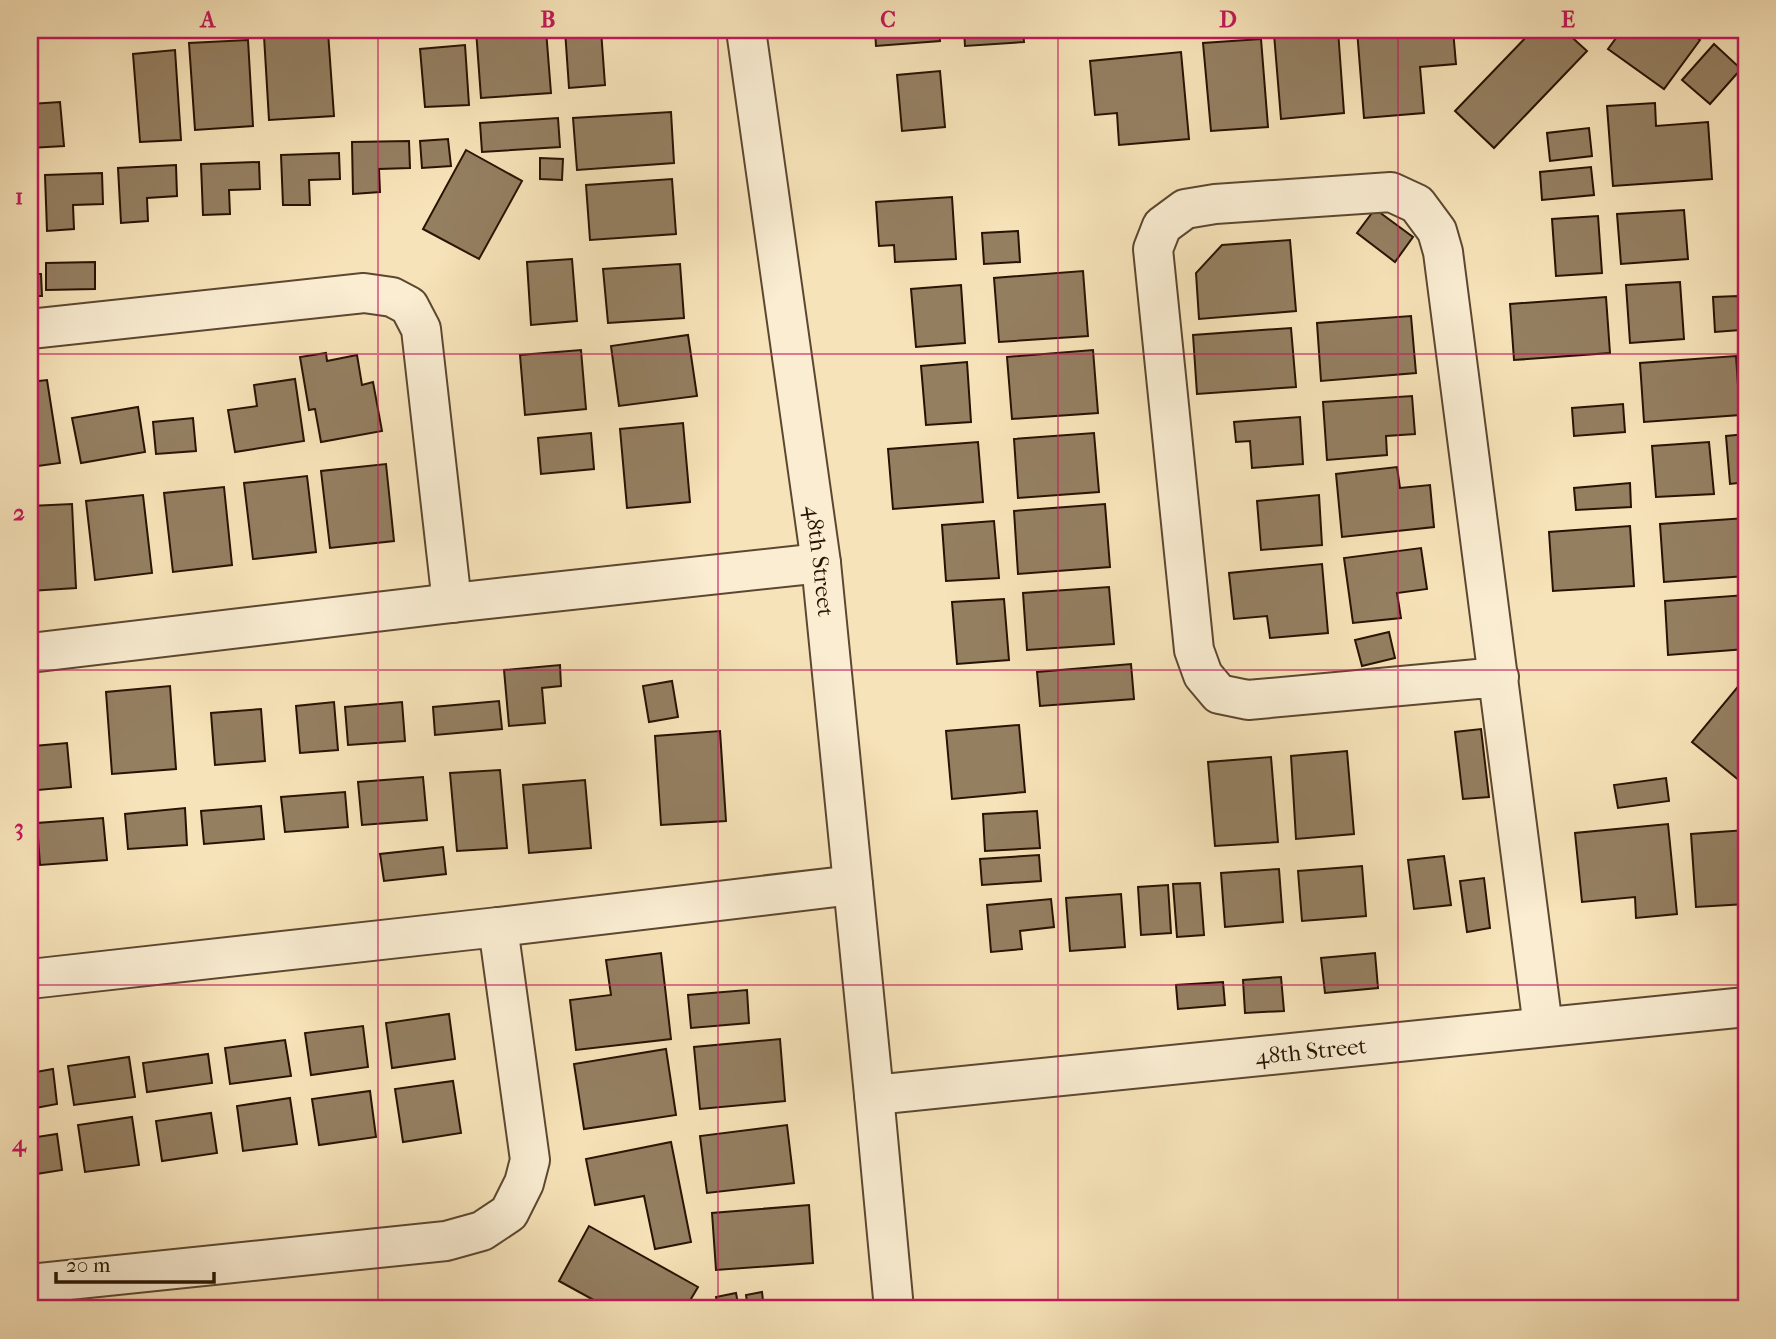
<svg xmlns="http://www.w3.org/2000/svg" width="1776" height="1339" font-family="'IM FELL French Canon',serif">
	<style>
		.building { fill: #947f61; stroke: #281302; stroke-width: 2 }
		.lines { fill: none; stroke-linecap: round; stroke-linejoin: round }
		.minor-casing { stroke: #5c4730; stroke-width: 42 }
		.minor { stroke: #faedd2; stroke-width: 38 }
		.grid { fill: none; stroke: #c2185b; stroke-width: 2; stroke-opacity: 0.55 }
		.labels { text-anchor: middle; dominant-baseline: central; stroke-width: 7; stroke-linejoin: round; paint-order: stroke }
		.street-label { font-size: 23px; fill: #281302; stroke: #faedd2 }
		.neatline { fill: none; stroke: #c2185b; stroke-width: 2.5 }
		.grid-label { font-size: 23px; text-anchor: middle; font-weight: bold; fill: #c2185b }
	</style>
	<rect width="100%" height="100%" fill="#f7e3b9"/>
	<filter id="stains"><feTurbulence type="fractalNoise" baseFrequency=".00286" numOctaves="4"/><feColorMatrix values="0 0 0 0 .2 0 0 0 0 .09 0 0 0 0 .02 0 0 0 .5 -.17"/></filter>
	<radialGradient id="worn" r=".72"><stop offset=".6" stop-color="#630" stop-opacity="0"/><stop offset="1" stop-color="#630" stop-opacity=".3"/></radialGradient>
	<g class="building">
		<path d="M476 30H546L551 93 481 98Z"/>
		<path d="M565 30H601L605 85 569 88Z"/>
		<path d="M875 30H939L940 41 876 46Z"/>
		<path d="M964 30H1023L1024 42 965 46Z"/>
		<path d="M1322 30H1338L1344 113 1281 119 1274 34Z"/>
		<path d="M1357 30H1453L1456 64 1420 67 1424 113 1364 118Z"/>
		<path d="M1533 30H1564L1587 51 1494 148 1455 111Z"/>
		<path d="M1622 30H1686L1700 40 1664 89 1608 49Z"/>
		<path d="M328 32 334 116 269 120 264 36Z"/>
		<path d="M1261 39 1268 127 1211 131 1203 43Z"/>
		<path d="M248 40 253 126 195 130 189 43Z"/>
		<path d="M1714 44 1741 69 1710 104 1682 80Z"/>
		<path d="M465 45 469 105 425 107 420 49Z"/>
		<path d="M175 50 181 140 140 142 133 54Z"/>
		<path d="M1181 52 1189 139 1119 145 1117 113 1095 115 1090 61Z"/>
		<path d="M940 71 945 127 902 131 897 75Z"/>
		<path d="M60 102 64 146 30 148V104Z"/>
		<path d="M1655 103 1656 126 1708 122 1712 179 1613 186 1607 106Z"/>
		<path d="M671 112 674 163 577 170 573 118Z"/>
		<path d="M558 118 560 147 482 152 480 123Z"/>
		<path d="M1589 128 1592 156 1550 161 1547 133Z"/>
		<path d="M448 139 451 166 422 168 420 141Z"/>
		<path d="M409 141 410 168 379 169 380 192 353 194 352 142Z"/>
		<path d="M466 150 522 181 479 259 423 229Z"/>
		<path d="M339 153 340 179 309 180 310 205H283L281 155Z"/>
		<path d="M540 158 563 159 562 180 540 179Z"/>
		<path d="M259 162 260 189 229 190 230 214 203 215 201 164Z"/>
		<path d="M176 165 177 196 147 198 148 221 121 223 118 168Z"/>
		<path d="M1591 167 1594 195 1542 200 1540 172Z"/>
		<path d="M102 173 103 204 73 205 74 229 47 231 45 175Z"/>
		<path d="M672 179 676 234 590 240 586 185Z"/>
		<path d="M30 192H33L34 270H30Z"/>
		<path d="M952 197 956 259 895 262 894 245 879 246 876 202Z"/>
		<path d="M1375 209 1413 237 1395 262 1357 233Z"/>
		<path d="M1684 210 1688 259 1621 264 1617 214Z"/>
		<path d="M1598 216 1602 273 1556 276 1552 219Z"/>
		<path d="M1018 231 1020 262 984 264 982 233Z"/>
		<path d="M1290 240 1296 311 1199 319 1196 273 1222 245Z"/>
		<path d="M572 259 577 321 531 325 527 262Z"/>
		<path d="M95 262V289L46 290V263Z"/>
		<path d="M680 264 684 318 608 323 603 269Z"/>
		<path d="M1083 271 1088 336 999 342 994 278Z"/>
		<path d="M30 274H41L42 296H30Z"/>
		<path d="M1680 282 1684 339 1630 343 1626 285Z"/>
		<path d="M961 285 965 343 916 347 911 289Z"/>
		<path d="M1738 296 1740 330 1715 332 1713 297Z"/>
		<path d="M1606 297 1610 353 1514 360 1510 304Z"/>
		<path d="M1411 316 1416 373 1321 381 1317 323Z"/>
		<path d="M1291 328 1296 387 1197 394 1193 335Z"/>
		<path d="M688 335 697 396 619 406 611 346Z"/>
		<path d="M581 350 586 409 525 415 520 355Z"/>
		<path d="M1093 350 1098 413 1012 419 1007 357Z"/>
		<path d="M326 353 327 361 357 355 362 385 373 382 382 431 321 442 315 409 309 410 300 357Z"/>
		<path d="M1736 356 1740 415 1644 422 1640 363Z"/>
		<path d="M967 362 971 422 926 425 921 366Z"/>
		<path d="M295 379 304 441 235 452 228 410 257 406 254 385Z"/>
		<path d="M47 380 60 463 30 467V382Z"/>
		<path d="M1412 396 1415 434 1386 436 1387 455 1327 460 1323 402Z"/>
		<path d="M1623 404 1625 432 1574 436 1572 408Z"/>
		<path d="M138 407 145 452 81 463 72 418Z"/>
		<path d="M1300 417 1303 464 1252 468 1250 441 1236 442 1234 422Z"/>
		<path d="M193 418 196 451 156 454 153 422Z"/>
		<path d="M683 423 690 502 627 508 620 429Z"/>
		<path d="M591 433 594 469 541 474 538 438Z"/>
		<path d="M1094 433 1099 492 1018 498 1014 439Z"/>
		<path d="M1746 434V482L1730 484 1726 436Z"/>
		<path d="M978 442 983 502 893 509 888 449Z"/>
		<path d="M1709 442 1714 494 1656 497 1652 446Z"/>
		<path d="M386 464 394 541 330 548 321 471Z"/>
		<path d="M1397 467 1400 488 1430 485 1434 527 1342 537 1336 474Z"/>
		<path d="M307 476 316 552 253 559 244 483Z"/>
		<path d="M1630 483 1631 507 1576 510 1574 488Z"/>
		<path d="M224 487 232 565 173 572 164 493Z"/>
		<path d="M143 495 152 573 95 580 86 501Z"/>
		<path d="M1319 495 1322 545 1261 550 1257 501Z"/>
		<path d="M72 504 76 588 30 591V506Z"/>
		<path d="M1105 504 1110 567 1018 574 1014 511Z"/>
		<path d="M1746 518V576L1664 582 1660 524Z"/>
		<path d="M994 521 999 578 946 581 942 525Z"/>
		<path d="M1630 526 1634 586 1553 591 1549 532Z"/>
		<path d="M1421 548 1427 589 1397 593 1401 618 1353 623 1344 558Z"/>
		<path d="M1322 564 1328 633 1270 638 1267 616 1234 619 1229 573Z"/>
		<path d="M1109 587 1114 644 1027 650 1023 593Z"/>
		<path d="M1746 595V649L1668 655 1665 601Z"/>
		<path d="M1004 599 1009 660 957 664 952 602Z"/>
		<path d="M1389 632 1395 658 1362 666 1355 640Z"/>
		<path d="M1131 664 1134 699 1040 706 1037 672Z"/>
		<path d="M560 665 561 686 542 688 545 723 509 726 504 670Z"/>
		<path d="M1746 677V773L1740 781 1692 742Z"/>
		<path d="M672 681 678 717 649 722 643 686Z"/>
		<path d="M170 686 176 769 112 774 106 692Z"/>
		<path d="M499 701 502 729 435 735 433 707Z"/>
		<path d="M334 702 338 750 300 753 296 706Z"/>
		<path d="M402 702 405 741 348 745 345 707Z"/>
		<path d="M261 709 265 761 215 765 211 713Z"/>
		<path d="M1019 725 1025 792 952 799 946 731Z"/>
		<path d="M1481 729 1489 797 1463 799 1455 732Z"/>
		<path d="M720 731 726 821 661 825 655 736Z"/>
		<path d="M67 743 71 787 38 790 34 746Z"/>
		<path d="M1347 751 1354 834 1296 839 1291 756Z"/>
		<path d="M1271 757 1278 842 1215 846 1208 762Z"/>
		<path d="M500 770 507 848 457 851 450 773Z"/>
		<path d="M423 777 427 820 362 825 358 782Z"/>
		<path d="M1666 778 1669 801 1618 808 1614 785Z"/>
		<path d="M585 780 591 848 529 853 523 785Z"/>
		<path d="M345 792 348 827 285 832 281 797Z"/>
		<path d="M261 806 264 839 204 844 201 811Z"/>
		<path d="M185 808 187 845 128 849 125 814Z"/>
		<path d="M1037 811 1040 848 985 851 983 814Z"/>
		<path d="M103 818 107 860 40 865 37 823Z"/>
		<path d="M1668 824 1677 914 1636 918 1635 897 1582 902 1575 833Z"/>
		<path d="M1746 830V904L1696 907 1691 834Z"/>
		<path d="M443 847 446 874 384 881 380 854Z"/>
		<path d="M1039 855 1041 881 982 885 980 859Z"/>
		<path d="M1444 856 1451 905 1414 909 1408 860Z"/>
		<path d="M1362 866 1366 916 1302 921 1298 871Z"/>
		<path d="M1279 869 1283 922 1225 927 1221 873Z"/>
		<path d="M1484 878 1490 928 1467 932 1460 881Z"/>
		<path d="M1200 883 1204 935 1177 937 1173 884Z"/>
		<path d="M1168 885 1171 933 1141 935 1138 887Z"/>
		<path d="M1121 894 1125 947 1070 951 1066 898Z"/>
		<path d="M1051 899 1054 927 1020 931 1022 949 991 952 987 905Z"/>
		<path d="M661 953 671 1039 576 1050 570 1000 611 995 606 960Z"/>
		<path d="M1375 953 1378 988 1325 993 1321 958Z"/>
		<path d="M1281 977 1284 1011 1245 1013 1243 980Z"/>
		<path d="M1223 982 1225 1005 1178 1009 1176 985Z"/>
		<path d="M747 990 749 1023 691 1028 688 995Z"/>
		<path d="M449 1014 455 1059 392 1068 386 1023Z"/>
		<path d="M363 1026 368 1067 311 1075 305 1033Z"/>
		<path d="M780 1039 785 1101 700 1109 694 1047Z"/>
		<path d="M285 1040 291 1076 230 1084 225 1048Z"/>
		<path d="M666 1049 676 1115 584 1129 574 1064Z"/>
		<path d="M208 1054 212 1083 147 1092 143 1063Z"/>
		<path d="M129 1057 135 1097 74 1105 68 1066Z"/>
		<path d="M53 1069 57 1104 30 1109V1073Z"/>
		<path d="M453 1081 461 1133 403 1142 395 1089Z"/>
		<path d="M370 1091 376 1137 319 1145 312 1099Z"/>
		<path d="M290 1098 297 1144 243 1151 237 1106Z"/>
		<path d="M211 1113 217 1153 162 1161 156 1121Z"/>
		<path d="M132 1117 139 1165 85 1172 78 1125Z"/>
		<path d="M787 1125 794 1183 707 1193 700 1136Z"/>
		<path d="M57 1134 62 1170 30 1175V1138Z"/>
		<path d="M671 1142 691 1242 655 1249 644 1196 595 1205 586 1159Z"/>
		<path d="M809 1205 813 1263 716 1270 712 1213Z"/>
		<path d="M589 1226 698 1287 685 1309H610L559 1281Z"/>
		<path d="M762 1292 764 1309H748L746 1295Z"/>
		<path d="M736 1293 739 1309H718L716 1297Z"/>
	</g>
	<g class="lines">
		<g class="minor-casing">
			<g id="minor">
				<path id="s1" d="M746 30 821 563 874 1095 894 1309"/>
				<path d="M30 329 364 293 392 297 409 306 421 329 452 603"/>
				<path d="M30 653 452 603 821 563"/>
				<path d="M1499 677 1248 700 1219 694 1203 675 1194 650 1153 249 1162 226 1185 209 1215 204 1391 192 1417 204 1437 231 1443 252 1543 1027"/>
				<path d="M498 927 853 885"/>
				<path d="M30 979 498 927 530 1160 524 1183 509 1213 482 1231 446 1241 30 1284"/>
				<path id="s2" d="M874 1095 1746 1007"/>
			</g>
		</g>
		<use href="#minor" class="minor"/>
	</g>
	<path class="grid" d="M378 30V1309M718 30V1309M1058 30V1309M1398 30V1309M30 354H1746M30 670H1746M30 985H1746"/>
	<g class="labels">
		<g class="street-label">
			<text stroke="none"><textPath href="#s1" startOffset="536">48th Street</textPath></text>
			<text stroke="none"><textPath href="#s2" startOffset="439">48th Street</textPath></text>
		</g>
	</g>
	<rect width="1776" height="1339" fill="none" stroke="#f7e3b9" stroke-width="77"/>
	<path d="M56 1272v10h158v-10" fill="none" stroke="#281302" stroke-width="3.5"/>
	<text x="66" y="1272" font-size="21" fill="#281302" stroke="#faedd2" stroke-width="5" paint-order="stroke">20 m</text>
	<rect x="38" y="38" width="1700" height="1262" class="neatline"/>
	<g class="grid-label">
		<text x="208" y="27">A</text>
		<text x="548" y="27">B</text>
		<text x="888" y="27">C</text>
		<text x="1228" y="27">D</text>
		<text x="1568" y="27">E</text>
		<text x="19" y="204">1</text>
		<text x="19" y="520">2</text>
		<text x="19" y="835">3</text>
		<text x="19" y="1151">4</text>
	</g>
	<rect width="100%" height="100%" filter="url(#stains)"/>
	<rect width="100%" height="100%" fill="url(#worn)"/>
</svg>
